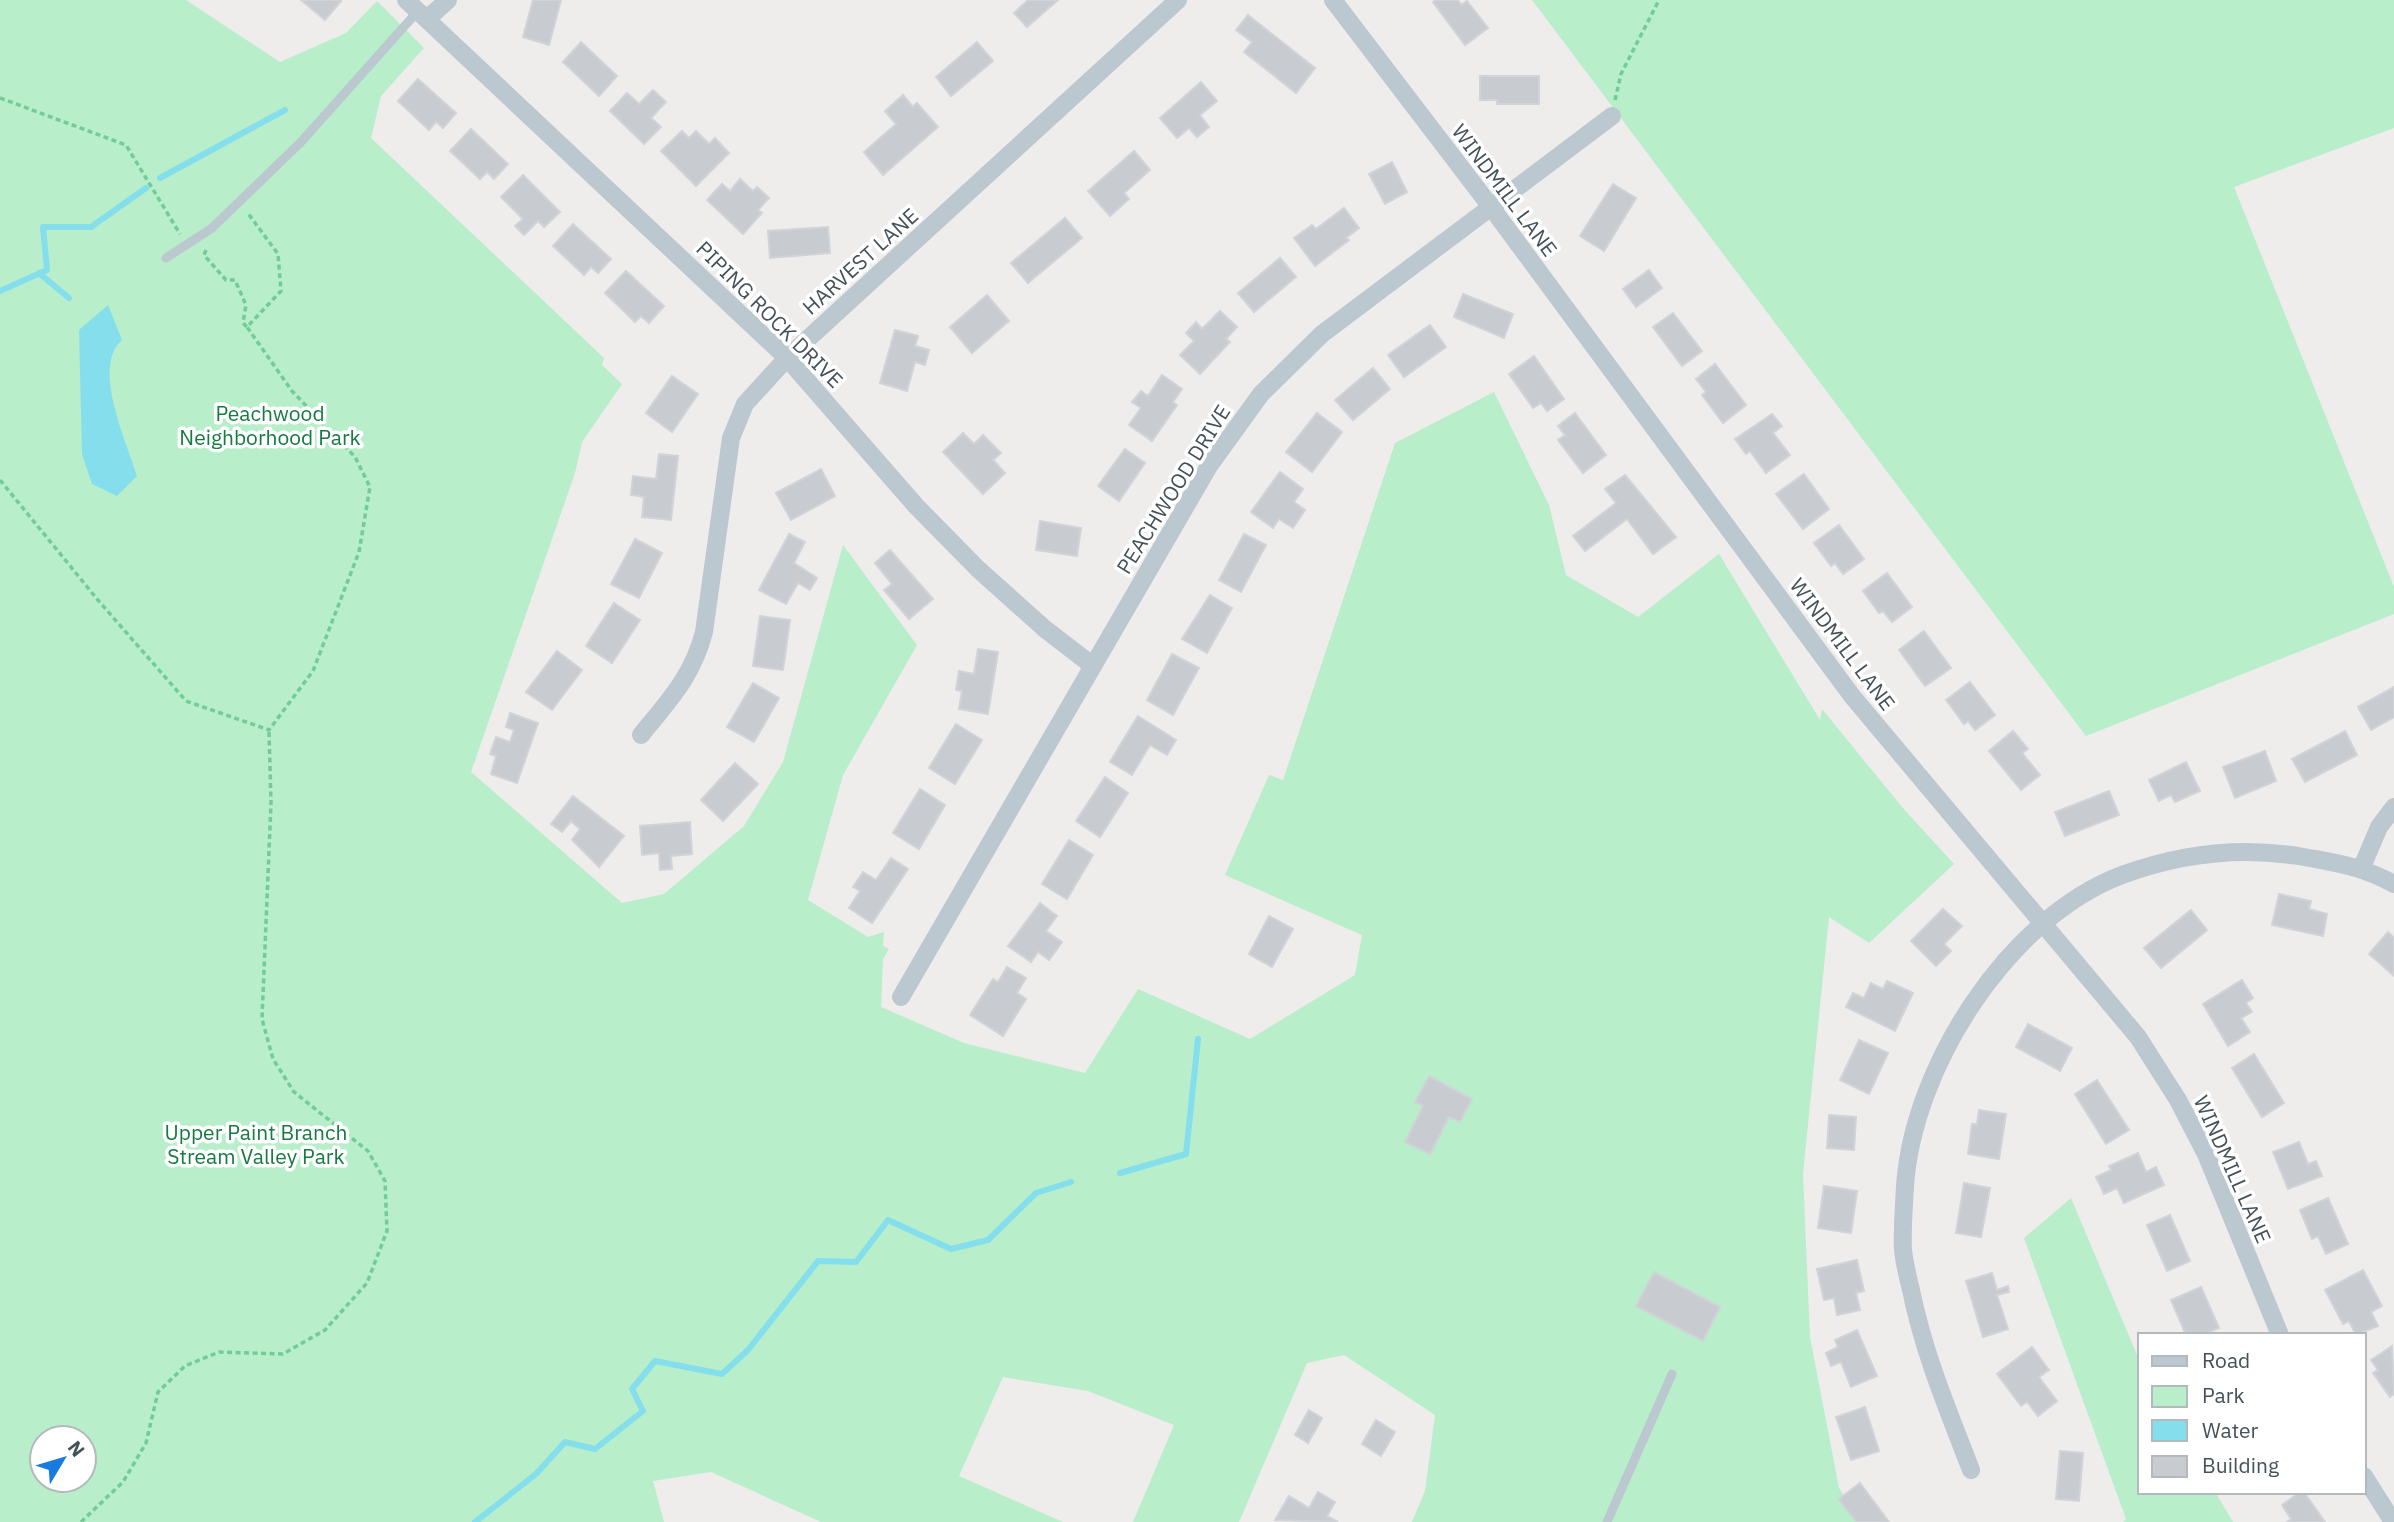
<svg xmlns="http://www.w3.org/2000/svg" width="2394" height="1522" font-family="'IBM Plex Sans',sans-serif">
	<style>
		.green { fill: #b8eec9; fill-rule: evenodd }
		.water { fill: #85deec }
		.lines { fill: none; stroke-linecap: round; stroke-linejoin: round }
		.stream { stroke: #85deec; stroke-width: 6 }
		.building { fill: #c8ccd1; stroke: #d0d3d8; stroke-width: 2 }
		.path { stroke: #71cc98; stroke-width: 3.5; stroke-dasharray: 5 3.5; stroke-linecap: butt }
		.lane { stroke: #bcc8cf; stroke-width: 9 }
		.street { stroke: #bcc8cf; stroke-width: 18 }
		.labels { text-anchor: middle; dominant-baseline: central; stroke-width: 7; stroke-linejoin: round; paint-order: stroke }
		.street-label { font-size: 21px; fill: #445159; stroke: #fff }
		.park-label { font-size: 21px; fill: #167a41; stroke: #fff }
	</style>
	<rect width="100%" height="100%" fill="#efecec"/>
	<g class="green">
		<path d="M0 0H186L280 62 346 33 377 1 424 48 381 96 371 138 604 358 602 365 622 384 582 442 575 473 471 772 622 903 664 894 744 826 783 762 843 545 917 645 843 775 808 900 868 937 884 932 883 946 889 949 883 959 881 1007 964 1043 1085 1073 1138 989 1250 1039 1355 975 1362 935 1225 875 1269 775 1283 780 1395 443 1494 392 1549 505 1566 575 1638 617 1719 554 1820 720 1822 709 1902 807 1954 864 1869 943 1829 917 1803 1174 1810 1337 1839 1488 1860 1522H1412L1425 1491 1435 1415 1344 1355 1307 1363 1239 1522H1133L1174 1425 1088 1391 1003 1377 959 1476 1063 1522H821L711 1472 653 1481 664 1522H0ZM42 1438H84V1480H42Z"/>
		<path d="M1532 0H2394V128L2234 187 2394 587V614L2086 736Z"/>
		<path d="M2071 1198 2140 1362V1492H2215L2233 1522H2123L2126 1519 2024 1238Z"/>
	</g>
	<path class="water" d="M108 305 122 340C91 367 127 442 137 476L117 496 92 484 82 454 79 330Z"/>
	<g class="lines">
		<g class="stream">
			<path d="M160 178 285 110"/>
			<path d="M39 273 69 298"/>
			<path d="M0 291 47 270 43 227H91L146 188"/>
			<path d="M1120 1173 1186 1154 1198 1039"/>
			<path d="M475 1522 536 1474 565 1442 595 1449 643 1411 632 1389 655 1361 722 1374 748 1350 818 1261 856 1262 888 1220 951 1249 988 1240 1036 1193 1071 1182"/>
		</g>
	</g>
	<g class="building">
		<path d="M301 0H340L341 1 325 20Z"/>
		<path d="M533 0H561L549 45 523 37Z"/>
		<path d="M1028 0H1058L1027 27 1014 13Z"/>
		<path d="M1435 0H1458L1461 5 1467 1 1488 28 1465 45 1433 2Z"/>
		<path d="M1248 15 1315 68 1296 93 1244 52 1252 42 1236 30Z"/>
		<path d="M581 42 617 76 599 96 563 62Z"/>
		<path d="M977 42 993 61 951 96 936 77Z"/>
		<path d="M1480 76H1539V104H1497V100H1480Z"/>
		<path d="M418 79 456 113 443 128 436 122 429 130 398 101Z"/>
		<path d="M1201 82 1217 101 1200 115 1209 127 1197 137 1189 128 1177 138 1160 118Z"/>
		<path d="M653 90 666 102 651 118 661 127 644 144 610 111 627 93 639 104Z"/>
		<path d="M903 95 913 107 917 103 938 127 883 175 864 152 896 124 885 111Z"/>
		<path d="M471 129 508 164 494 179 487 172 480 179 450 151Z"/>
		<path d="M682 131 689 138 696 131 709 144 715 138 729 153 696 186 661 151Z"/>
		<path d="M1134 151 1150 170 1124 193 1129 199 1110 216 1088 191Z"/>
		<path d="M1392 162 1407 192 1385 204 1369 174Z"/>
		<path d="M523 175 560 212 544 227 538 221 524 235 515 226 523 219 501 197Z"/>
		<path d="M740 179 753 191 757 187 769 198 758 210 762 213 743 234 707 200 722 184 730 191Z"/>
		<path d="M1613 184 1636 198 1604 251 1580 236Z"/>
		<path d="M1344 208 1359 228 1346 238 1349 240 1315 266 1294 238 1312 225 1316 229Z"/>
		<path d="M1065 218 1082 238 1028 283 1011 263Z"/>
		<path d="M573 224 611 259 598 273 591 267 584 275 553 246Z"/>
		<path d="M828 227 830 253 770 258 768 231Z"/>
		<path d="M1280 258 1296 277 1254 312 1238 293Z"/>
		<path d="M1649 270 1662 288 1636 307 1623 289Z"/>
		<path d="M626 271 664 306 649 323 641 316 635 322 605 293Z"/>
		<path d="M1463 294 1513 314 1504 338 1454 317Z"/>
		<path d="M987 295 1009 321 972 353 950 327Z"/>
		<path d="M1220 311 1237 327 1226 339 1230 342 1200 374 1180 355 1194 341 1186 333 1196 322 1202 329Z"/>
		<path d="M1673 313 1702 351 1682 366 1653 327Z"/>
		<path d="M1430 325 1446 347 1404 377 1388 355Z"/>
		<path d="M895 330 918 336 915 346 929 350 925 365 915 362 907 391 880 383Z"/>
		<path d="M1534 356 1564 399 1547 411 1541 403 1533 408 1509 374Z"/>
		<path d="M1715 364 1746 405 1723 423 1702 395 1706 392 1696 379Z"/>
		<path d="M1373 368 1390 389 1353 420 1335 400Z"/>
		<path d="M1162 375 1182 389 1173 402 1177 405 1152 441 1129 425 1141 408 1132 402 1141 391 1148 396Z"/>
		<path d="M672 376 698 394 672 432 646 413Z"/>
		<path d="M1317 413 1342 432 1312 472 1286 452Z"/>
		<path d="M1575 413 1606 455 1583 473 1558 440 1565 435 1558 426Z"/>
		<path d="M1772 414 1782 426 1773 433 1790 455 1766 473 1750 451 1746 454 1735 439Z"/>
		<path d="M963 433 974 444 983 435 1001 453 993 460 1005 473 983 494 943 452Z"/>
		<path d="M1125 449 1145 463 1119 501 1098 486Z"/>
		<path d="M659 454 678 456 671 520 642 517 644 497 631 495 633 476 656 479Z"/>
		<path d="M821 469 835 496 791 520 776 493Z"/>
		<path d="M1280 472 1303 489 1294 502 1305 510 1293 528 1279 519 1273 528 1251 512Z"/>
		<path d="M1804 474 1829 509 1803 529 1776 494Z"/>
		<path d="M1625 475 1676 537 1653 554 1627 519 1585 551 1573 536 1616 503 1605 489Z"/>
		<path d="M1040 521 1081 528 1077 556 1036 550Z"/>
		<path d="M1839 525 1864 559 1843 574 1835 563 1831 566 1814 543Z"/>
		<path d="M789 534 805 542 794 563 817 578 810 590 798 583 786 604 759 590Z"/>
		<path d="M1244 534 1266 545 1241 592 1219 580Z"/>
		<path d="M635 539 662 553 639 598 611 584Z"/>
		<path d="M890 550 933 599 909 619 884 590 892 584 875 563Z"/>
		<path d="M1887 573 1912 607 1892 622 1883 611 1879 613 1863 591Z"/>
		<path d="M1210 595 1232 608 1207 653 1182 639Z"/>
		<path d="M614 603 640 620 612 663 586 646Z"/>
		<path d="M760 616 790 620 783 670 753 666Z"/>
		<path d="M1924 631 1951 668 1925 686 1899 650Z"/>
		<path d="M978 649 998 652 988 714 959 709 962 691 956 690 959 671 974 674Z"/>
		<path d="M557 651 582 670 552 710 526 692Z"/>
		<path d="M1172 654 1199 668 1173 715 1147 700Z"/>
		<path d="M1970 682 1995 715 1975 730 1968 721 1964 724 1946 700Z"/>
		<path d="M753 683 779 698 754 742 727 727Z"/>
		<path d="M2394 687V717L2371 730 2358 707Z"/>
		<path d="M510 713 538 723 517 783 491 774 496 756 490 754 496 737 510 742 514 730 506 727Z"/>
		<path d="M1138 716 1176 740 1167 755 1150 745 1132 775 1110 762Z"/>
		<path d="M956 724 982 740 955 784 929 768Z"/>
		<path d="M2013 731 2028 749 2022 753 2040 775 2021 790 1989 751Z"/>
		<path d="M2345 731 2357 755 2305 782 2292 759Z"/>
		<path d="M2265 751 2276 781 2235 798 2223 767Z"/>
		<path d="M2186 762 2200 791 2175 802 2171 795 2159 801 2149 780Z"/>
		<path d="M735 763 758 784 723 821 701 800Z"/>
		<path d="M1105 777 1128 793 1100 837 1076 821Z"/>
		<path d="M920 789 945 805 919 849 893 833Z"/>
		<path d="M2109 791 2119 815 2065 836 2055 812Z"/>
		<path d="M573 796 624 836 599 867 572 840 580 829 571 821 562 832 551 824Z"/>
		<path d="M690 822 692 854 671 856 672 869 660 870 659 853 642 855 640 826Z"/>
		<path d="M1069 840 1093 855 1067 899 1042 884Z"/>
		<path d="M891 858 908 869 872 923 849 908 860 891 853 887 863 872 876 880Z"/>
		<path d="M2279 894 2311 901 2309 909 2327 914 2323 936 2272 925Z"/>
		<path d="M1040 903 1057 916 1046 931 1062 942 1049 960 1038 952 1031 962 1008 946Z"/>
		<path d="M1943 909 1962 926 1944 944 1951 951 1936 966 1911 941Z"/>
		<path d="M2191 910 2207 930 2161 968 2144 948Z"/>
		<path d="M1269 916 1293 929 1272 967 1249 954Z"/>
		<path d="M2388 932 2394 938V976L2369 954Z"/>
		<path d="M1007 967 1026 978 1017 993 1026 999 1003 1036 970 1015 993 979 998 982Z"/>
		<path d="M2242 980 2253 998 2246 1003 2252 1012 2241 1018 2250 1032 2228 1046 2203 1004Z"/>
		<path d="M1887 981 1913 993 1895 1031 1846 1007 1853 993 1864 998 1871 983 1883 989Z"/>
		<path d="M2028 1024 2072 1048 2060 1071 2016 1047Z"/>
		<path d="M1859 1040 1888 1053 1869 1094 1840 1080Z"/>
		<path d="M2254 1054 2284 1103 2262 1117 2232 1068Z"/>
		<path d="M1429 1076 1472 1099 1460 1122 1449 1117 1430 1154 1405 1142 1423 1106 1415 1102Z"/>
		<path d="M2097 1080 2129 1130 2106 1144 2075 1094Z"/>
		<path d="M1979 1110 2006 1114 1999 1159 1968 1154 1972 1124H1977Z"/>
		<path d="M1829 1115 1856 1117 1854 1150 1827 1148Z"/>
		<path d="M2299 1142 2308 1164 2316 1161 2322 1176 2288 1189 2273 1152Z"/>
		<path d="M2138 1153 2146 1172 2156 1167 2164 1185 2124 1203 2117 1188 2104 1194 2096 1177 2111 1170 2109 1166Z"/>
		<path d="M1964 1183 1990 1188 1981 1237 1956 1233Z"/>
		<path d="M1824 1186 1857 1191 1851 1233 1818 1228Z"/>
		<path d="M2328 1198 2348 1244 2326 1254 2318 1236 2312 1239 2300 1210Z"/>
		<path d="M2170 1215 2190 1261 2167 1271 2147 1225Z"/>
		<path d="M1857 1260 1864 1291 1856 1293 1860 1310 1837 1315 1834 1298 1824 1300 1817 1269Z"/>
		<path d="M2363 1270 2382 1306 2371 1312 2378 1326 2356 1335 2349 1321 2343 1324 2325 1290Z"/>
		<path d="M1654 1272 1720 1307 1703 1341 1636 1306Z"/>
		<path d="M1992 1273 1997 1290 2008 1286 2009 1292 1997 1295 2008 1329 1983 1337 1966 1281Z"/>
		<path d="M2201 1287 2219 1328 2203 1335H2186L2171 1300Z"/>
		<path d="M1857 1330 1877 1376 1851 1387 1841 1362 1831 1366 1826 1353 1838 1347 1835 1340Z"/>
		<path d="M2392 1346 2394 1394 2390 1397 2373 1373 2378 1370 2371 1360Z"/>
		<path d="M2032 1347 2049 1370 2039 1377 2057 1401 2038 1416 2027 1402 2021 1406 1997 1374Z"/>
		<path d="M1865 1407 1879 1451 1851 1460 1836 1417Z"/>
		<path d="M1309 1410 1322 1418 1308 1443 1295 1435Z"/>
		<path d="M1376 1420 1395 1432 1381 1456 1362 1444Z"/>
		<path d="M2060 1451 2083 1453 2079 1501 2056 1499Z"/>
		<path d="M1860 1483 1889 1522H1856L1839 1499Z"/>
		<path d="M1318 1492 1335 1502 1327 1516 1338 1522 1275 1520 1289 1496 1309 1508Z"/>
		<path d="M2300 1492H2304L2325 1522H2287L2291 1519 2282 1505Z"/>
	</g>
	<g class="lines">
		<g class="path">
			<path d="M0 98 126 145 180 234"/>
			<path d="M1615 100 1621 74 1659 0"/>
			<path d="M206 250 204 255 226 280H235L246 305 243 323 247 327"/>
			<path d="M0 480 97 599 186 701 269 730 313 671 359 552 370 487 355 457 292 391 247 327 281 291 278 254 247 212"/>
			<path d="M81 1522 123 1482 146 1443 158 1392 185 1366 219 1352 283 1354 325 1330 367 1283 387 1231 385 1181 368 1151 294 1092 273 1059 262 1019 271 803 269 730"/>
		</g>
		<g class="lane">
			<path d="M166 258 212 228 301 142 418 11"/>
			<path d="M1607 1522 1672 1374"/>
		</g>
		<g class="street">
			<path d="M406 0 787 358 916 506 978 569 1045 629 1093 666"/>
			<path d="M1333 0 1491 207 1852 696 2138 1037 2178 1100 2206 1154 2280 1335"/>
			<path d="M427 19 448 0"/>
			<path d="M641 735C670 699 692 677 704 632L731 438 745 404 787 358 1178 0"/>
			<path d="M2362 867 2379 827 2394 807"/>
			<path d="M901 997 1209 466 1261 394 1322 334 1612 116"/>
			<path d="M1971 1470C1948 1410 1924 1354 1911 1290 1908 1277 1904 1263 1903 1249 1902 1229 1904 1206 1905 1186 1913 1067 2008 918 2122 875 2182 853 2241 846 2304 857 2341 864 2360 866 2394 884"/>
			<path d="M2364 1476 2393 1522"/>
		</g>
	</g>
	<g class="labels">
		<g class="street-label">
			<text transform="translate(1505 190) rotate(53)">WINDMILL LANE</text>
			<text transform="translate(860 261) rotate(-42)">HARVEST LANE</text>
			<text transform="translate(770 314) rotate(45)">PIPING ROCK DRIVE</text>
			<text transform="translate(1173 489) rotate(-58)">PEACHWOOD DRIVE</text>
			<text transform="translate(1843 644) rotate(53)">WINDMILL LANE</text>
			<text transform="translate(2233 1169) rotate(66)">WINDMILL LANE</text>
		</g>
		<g class="park-label">
			<text x="270" y="413">Peachwood<tspan x="270" dy="24">Neighborhood Park</tspan></text>
			<text x="256" y="1132">Upper Paint Branch<tspan x="256" dy="24">Stream Valley Park</tspan></text>
		</g>
	</g>
	<rect x="2138" y="1333" width="228" height="161" fill="#ffffff" stroke="#b4b9bd" stroke-width="2"/>
	<rect x="2152" y="1356" width="35" height="10" fill="#bcc8cf" stroke="#b4b9bd" stroke-width="2"/>
	<text x="2202" y="1368" font-size="21" fill="#445159">Road</text>
	<rect x="2152" y="1386" width="35" height="21" fill="#b8eec9" stroke="#b4b9bd" stroke-width="2"/>
	<text x="2202" y="1403" font-size="21" fill="#445159">Park</text>
	<rect x="2152" y="1420" width="35" height="21" fill="#85deec" stroke="#b4b9bd" stroke-width="2"/>
	<text x="2202" y="1438" font-size="21" fill="#445159">Water</text>
	<rect x="2152" y="1456" width="35" height="21" fill="#c8ccd1" stroke="#b4b9bd" stroke-width="2"/>
	<text x="2202" y="1473" font-size="21" fill="#445159">Building</text>
	<g transform="translate(63 1459) rotate(52)"><circle r="33" fill="#ffffff" stroke="#b4b9bd" stroke-width="2"/>
	<path d="M0-5L12 26L0 18L-12 26Z" fill="#177cdd"/>
	<text y="-10" font-size="19" font-weight="bold" text-anchor="middle" fill="#445159">N</text>
	</g>
</svg>
